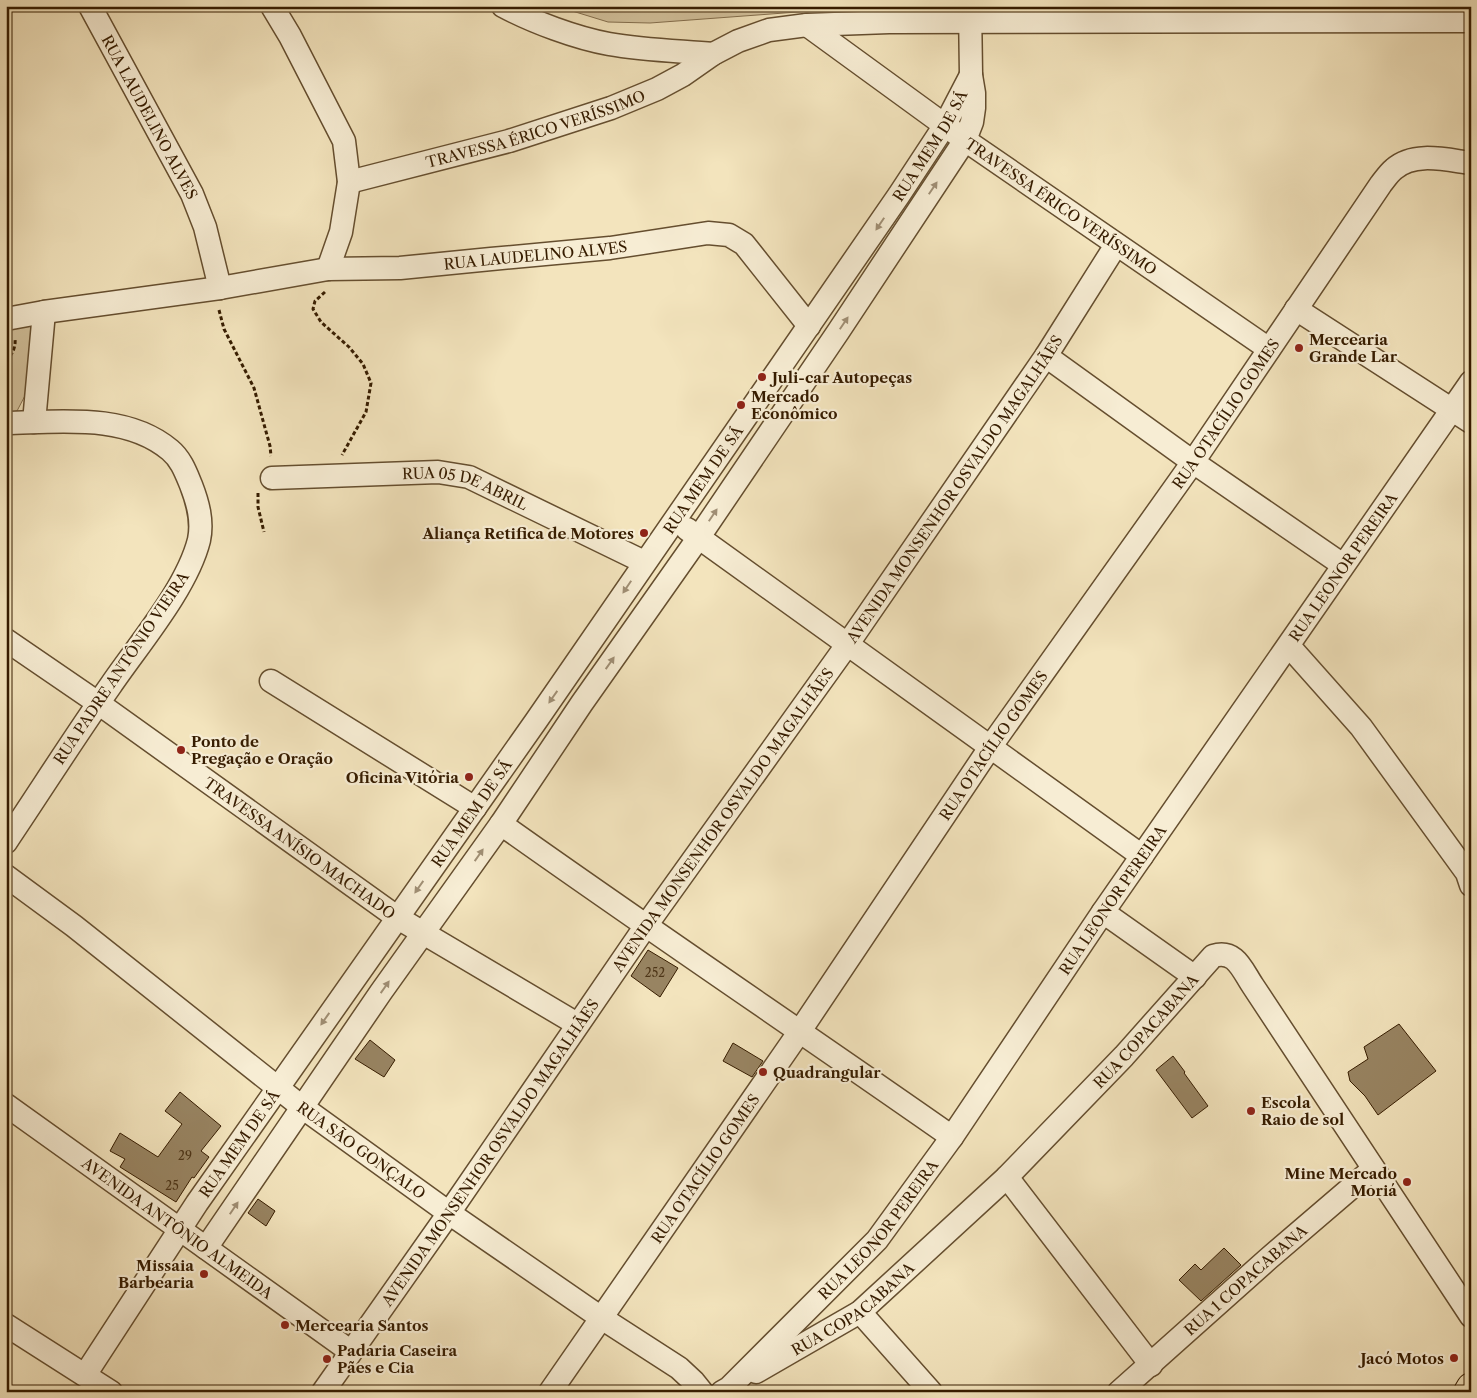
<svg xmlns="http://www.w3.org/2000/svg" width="1477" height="1398" font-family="'Libre Caslon Text',serif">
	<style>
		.green { fill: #d3c29d; stroke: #846f4e }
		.building { fill: #988462; stroke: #361c00 }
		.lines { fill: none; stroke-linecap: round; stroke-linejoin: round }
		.minor-casing { stroke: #654e2f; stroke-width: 25 }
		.major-casing { stroke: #361c00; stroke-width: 30 }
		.path { stroke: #361c00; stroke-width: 3; stroke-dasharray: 4 2.5; stroke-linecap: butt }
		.minor { stroke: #f7edd4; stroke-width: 22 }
		.major { stroke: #f3e4bd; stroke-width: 28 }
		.oneway { fill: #a08f75 }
		.poi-dot { fill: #8f2418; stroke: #f7edd4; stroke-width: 2 }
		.labels { text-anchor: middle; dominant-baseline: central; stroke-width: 4.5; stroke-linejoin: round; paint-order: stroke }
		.number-label { font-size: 12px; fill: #4e3618 }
		.street-label { font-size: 15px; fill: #361c00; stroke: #f7edd4 }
		.poi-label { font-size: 15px; font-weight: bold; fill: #361c00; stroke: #f7edd4; text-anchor: start }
	</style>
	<rect width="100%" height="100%" fill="#f3e4bd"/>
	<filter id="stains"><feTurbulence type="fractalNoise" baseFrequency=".004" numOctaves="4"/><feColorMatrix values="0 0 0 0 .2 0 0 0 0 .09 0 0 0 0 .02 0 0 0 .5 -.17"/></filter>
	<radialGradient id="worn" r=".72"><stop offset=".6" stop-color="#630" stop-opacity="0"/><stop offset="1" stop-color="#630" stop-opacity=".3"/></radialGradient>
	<g class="green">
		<path d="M556 6H878L650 23 608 22Z"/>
		<path d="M35 323 29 388 17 411 6 413V329Z"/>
	</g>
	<g class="building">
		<path d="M648 950 678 968 660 997 631 976Z"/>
		<path d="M1399 1024 1436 1071 1378 1115 1365 1096 1350 1081 1348 1072 1368 1059 1364 1047Z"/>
		<path d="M370 1040 395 1060 384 1077 355 1059Z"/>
		<path d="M733 1043 763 1061 752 1077 723 1061Z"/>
		<path d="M1173 1056 1185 1072 1184 1073 1208 1106 1192 1118 1156 1070Z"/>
		<path d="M180 1092 221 1126 201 1151 209 1157 194 1178 192 1177 176 1202 120 1167 125 1159 110 1151 120 1133 158 1157 182 1124 165 1111Z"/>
		<path d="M258 1199 275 1211 266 1226 248 1213Z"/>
		<path d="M1224 1248 1241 1265 1201 1301 1179 1280 1195 1264 1201 1270Z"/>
	</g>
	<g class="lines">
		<g class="minor-casing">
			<g id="minor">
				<path id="s1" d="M90 6 192 194 205 227 220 288"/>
				<path d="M272 6 290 36 344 141 349 182 341 232 328 269"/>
				<path d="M503 6C533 22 576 38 609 44 643 50 678 51 713 54"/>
				<path id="s2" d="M807 25 965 140 1269 349"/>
				<path id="s3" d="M349 182 509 141 611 108 657 89 683 75 713 54 738 41 769 30 807 25 889 22 1471 21"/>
				<path d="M1296 309 1471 422"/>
				<path id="s4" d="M6 319 44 312 220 288 328 269 400 268 491 259 610 248 708 233 729 235 744 244 809 326"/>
				<path d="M1046 356 1193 462 1343 565"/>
				<path d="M34 422 44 312"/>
				<path d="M6 423C60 422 126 413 170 450 181 459 186 473 191 485 198 503 203 521 199 540 187 588 139 644 111 685 75 736 41 790 6 842"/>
				<path id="s5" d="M272 478 438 472 469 477 644 562"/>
				<path d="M687 529 1142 856"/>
				<path id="s6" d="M6 640 98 703 398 918 577 1024"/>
				<path d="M1289 646 1361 727 1467 873 1471 885"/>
				<path d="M271 681 475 808"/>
				<path d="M501 824C650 930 802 1032 952 1137"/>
				<path id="s7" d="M6 876 74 926 302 1107 449 1213 600 1317 679 1368 694 1382 702 1392"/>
				<path d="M1103 912 1195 977"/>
				<path id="s8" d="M6 1105 350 1351"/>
				<path d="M1007 1177 1151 1365"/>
				<path d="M206 1248 381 992 501 824 582 703 699 537 838 332 965 140 972 122 974 108V93L971 75 970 6"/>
				<path d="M860 1312 931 1392"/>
				<path d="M6 1325 111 1392"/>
				<path id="s9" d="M756 1372 860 1312 1007 1177 1124 1056 1213 956C1236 949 1242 970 1253 986L1471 1316"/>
				<path id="s10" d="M85 1375 197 1203 536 721 899 195 945 125 971 75"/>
				<path id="s11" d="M323 1392 449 1213 645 927 847 645 1046 356 1116 245"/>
				<path id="s12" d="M550 1392 800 1031 991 746 1193 462 1381 184C1385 179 1389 173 1394 169 1414 151 1447 160 1471 163"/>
				<path id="s13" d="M722 1392 729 1388 877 1240 952 1137 1103 912 1471 382"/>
				<path id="s14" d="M1119 1392 1268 1259 1373 1169"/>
			</g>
		</g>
		<g class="major-casing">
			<path id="major" d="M1468 1392 1471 1387"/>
		</g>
		<g class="path">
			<path d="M325 292 315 301 313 309 321 322 349 347 363 364 371 383 366 412 342 455"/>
			<path d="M219 310 224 329 254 388 270 446 271 456"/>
			<path d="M6 361C12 355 16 347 15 339"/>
			<path d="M258 493V507L264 532"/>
		</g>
		<use href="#minor" class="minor"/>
		<use href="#major" class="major"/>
	</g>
	<defs><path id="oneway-solid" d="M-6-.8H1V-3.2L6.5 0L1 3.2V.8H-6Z" transform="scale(1.25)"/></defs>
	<g class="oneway">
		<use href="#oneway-solid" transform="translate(933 188) rotate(-56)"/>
		<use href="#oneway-solid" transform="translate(880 224) rotate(124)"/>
		<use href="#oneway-solid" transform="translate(844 323) rotate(-56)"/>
		<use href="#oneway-solid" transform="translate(713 515) rotate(-56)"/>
		<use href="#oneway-solid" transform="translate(627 587) rotate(124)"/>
		<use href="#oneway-solid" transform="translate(610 663) rotate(-55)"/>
		<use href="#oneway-solid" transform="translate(553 697) rotate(125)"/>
		<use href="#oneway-solid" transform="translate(479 855) rotate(-55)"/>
		<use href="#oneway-solid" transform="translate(419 887) rotate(125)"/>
		<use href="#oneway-solid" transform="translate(385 987) rotate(-55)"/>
		<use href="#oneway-solid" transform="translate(325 1019) rotate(125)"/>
		<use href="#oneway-solid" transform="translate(234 1208) rotate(-56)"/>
	</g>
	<g class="poi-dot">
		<circle cx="1299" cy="348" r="5"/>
		<circle cx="762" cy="377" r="5"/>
		<circle cx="741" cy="405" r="5"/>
		<circle cx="644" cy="533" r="5"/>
		<circle cx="181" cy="750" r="5"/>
		<circle cx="469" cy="777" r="5"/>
		<circle cx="763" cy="1072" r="5"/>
		<circle cx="1251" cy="1111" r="5"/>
		<circle cx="1407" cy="1182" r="5"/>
		<circle cx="204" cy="1274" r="5"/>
		<circle cx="285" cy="1325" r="5"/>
		<circle cx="1454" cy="1358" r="5"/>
		<circle cx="327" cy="1359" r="5"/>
	</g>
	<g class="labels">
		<g class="number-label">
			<text x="655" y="972">252</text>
			<text x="185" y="1155">29</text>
			<text x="172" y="1185">25</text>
		</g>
		<g class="street-label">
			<text stroke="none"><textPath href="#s1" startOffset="126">RUA LAUDELINO ALVES</textPath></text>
			<text stroke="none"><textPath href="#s3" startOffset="194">TRAVESSA ÉRICO VERÍSSIMO</textPath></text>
			<text stroke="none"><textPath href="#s10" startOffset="1492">RUA MEM DE SÁ</textPath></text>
			<text stroke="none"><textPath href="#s2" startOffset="312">TRAVESSA ÉRICO VERÍSSIMO</textPath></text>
			<text stroke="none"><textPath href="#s4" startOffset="534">RUA LAUDELINO ALVES</textPath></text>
			<text stroke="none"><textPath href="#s12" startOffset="1189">RUA OTACÍLIO GOMES</textPath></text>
			<text stroke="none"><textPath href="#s10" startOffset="1088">RUA MEM DE SÁ</textPath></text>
			<text stroke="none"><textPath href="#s11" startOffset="1102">AVENIDA MONSENHOR OSVALDO MAGALHÃES</textPath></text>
			<text stroke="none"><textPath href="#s5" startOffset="196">RUA 05 DE ABRIL</textPath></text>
			<text stroke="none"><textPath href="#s13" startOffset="1036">RUA LEONOR PEREIRA</textPath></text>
			<text transform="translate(121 668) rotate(-56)">RUA PADRE ANTÔNIO VIEIRA</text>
			<text stroke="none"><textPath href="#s12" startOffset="784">RUA OTACÍLIO GOMES</textPath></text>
			<text stroke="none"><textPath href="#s10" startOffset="682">RUA MEM DE SÁ</textPath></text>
			<text stroke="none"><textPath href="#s11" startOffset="698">AVENIDA MONSENHOR OSVALDO MAGALHÃES</textPath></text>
			<text stroke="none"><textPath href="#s6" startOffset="360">TRAVESSA ANÍSIO MACHADO</textPath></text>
			<text stroke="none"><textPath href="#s13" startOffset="631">RUA LEONOR PEREIRA</textPath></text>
			<text stroke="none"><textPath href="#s9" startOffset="521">RUA COPACABANA</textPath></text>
			<text stroke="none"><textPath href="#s10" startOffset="278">RUA MEM DE SÁ</textPath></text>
			<text stroke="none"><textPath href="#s7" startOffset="449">RUA SÃO GONÇALO</textPath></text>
			<text stroke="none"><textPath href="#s11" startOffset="292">AVENIDA MONSENHOR OSVALDO MAGALHÃES</textPath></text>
			<text stroke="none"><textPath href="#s12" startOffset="272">RUA OTACÍLIO GOMES</textPath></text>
			<text stroke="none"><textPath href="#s8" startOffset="211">AVENIDA ANTÔNIO ALMEIDA</textPath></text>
			<text stroke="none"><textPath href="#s13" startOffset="226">RUA LEONOR PEREIRA</textPath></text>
			<text stroke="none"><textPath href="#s14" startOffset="169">RUA 1 COPACABANA</textPath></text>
			<text stroke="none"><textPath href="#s9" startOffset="116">RUA COPACABANA</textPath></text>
		</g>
		<g class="poi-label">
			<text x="1309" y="339">Mercearia<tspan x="1309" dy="17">Grande Lar</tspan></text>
			<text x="772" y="377">Juli-car Autopeças</text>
			<text x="751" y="396">Mercado<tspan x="751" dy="17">Econômico</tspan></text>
			<text x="634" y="533" text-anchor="end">Aliança Retifica de Motores</text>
			<text x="191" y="741">Ponto de<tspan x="191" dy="17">Pregação e Oração</tspan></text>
			<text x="459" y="777" text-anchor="end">Oficina Vitória</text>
			<text x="773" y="1072">Quadrangular</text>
			<text x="1261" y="1102">Escola<tspan x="1261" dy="17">Raio de sol</tspan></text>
			<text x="1397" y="1173" text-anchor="end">Mine Mercado<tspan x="1397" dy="17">Moriá</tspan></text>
			<text x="194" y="1265" text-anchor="end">Missaia<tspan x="194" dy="17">Barbearia</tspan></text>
			<text x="295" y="1325">Mercearia Santos</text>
			<text x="337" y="1350">Padaria Caseira<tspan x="337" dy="17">Pães e Cia</tspan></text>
			<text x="1444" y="1358" text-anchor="end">Jacó Motos</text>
		</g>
	</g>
	<rect width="1477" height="1398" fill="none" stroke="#f3e4bd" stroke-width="25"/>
	<rect x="8" y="8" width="1462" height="1383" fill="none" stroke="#361c00" stroke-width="2.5"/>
	<rect x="12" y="12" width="1452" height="1373" fill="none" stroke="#361c00"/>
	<rect width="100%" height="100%" filter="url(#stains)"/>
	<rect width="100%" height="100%" fill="url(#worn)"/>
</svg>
